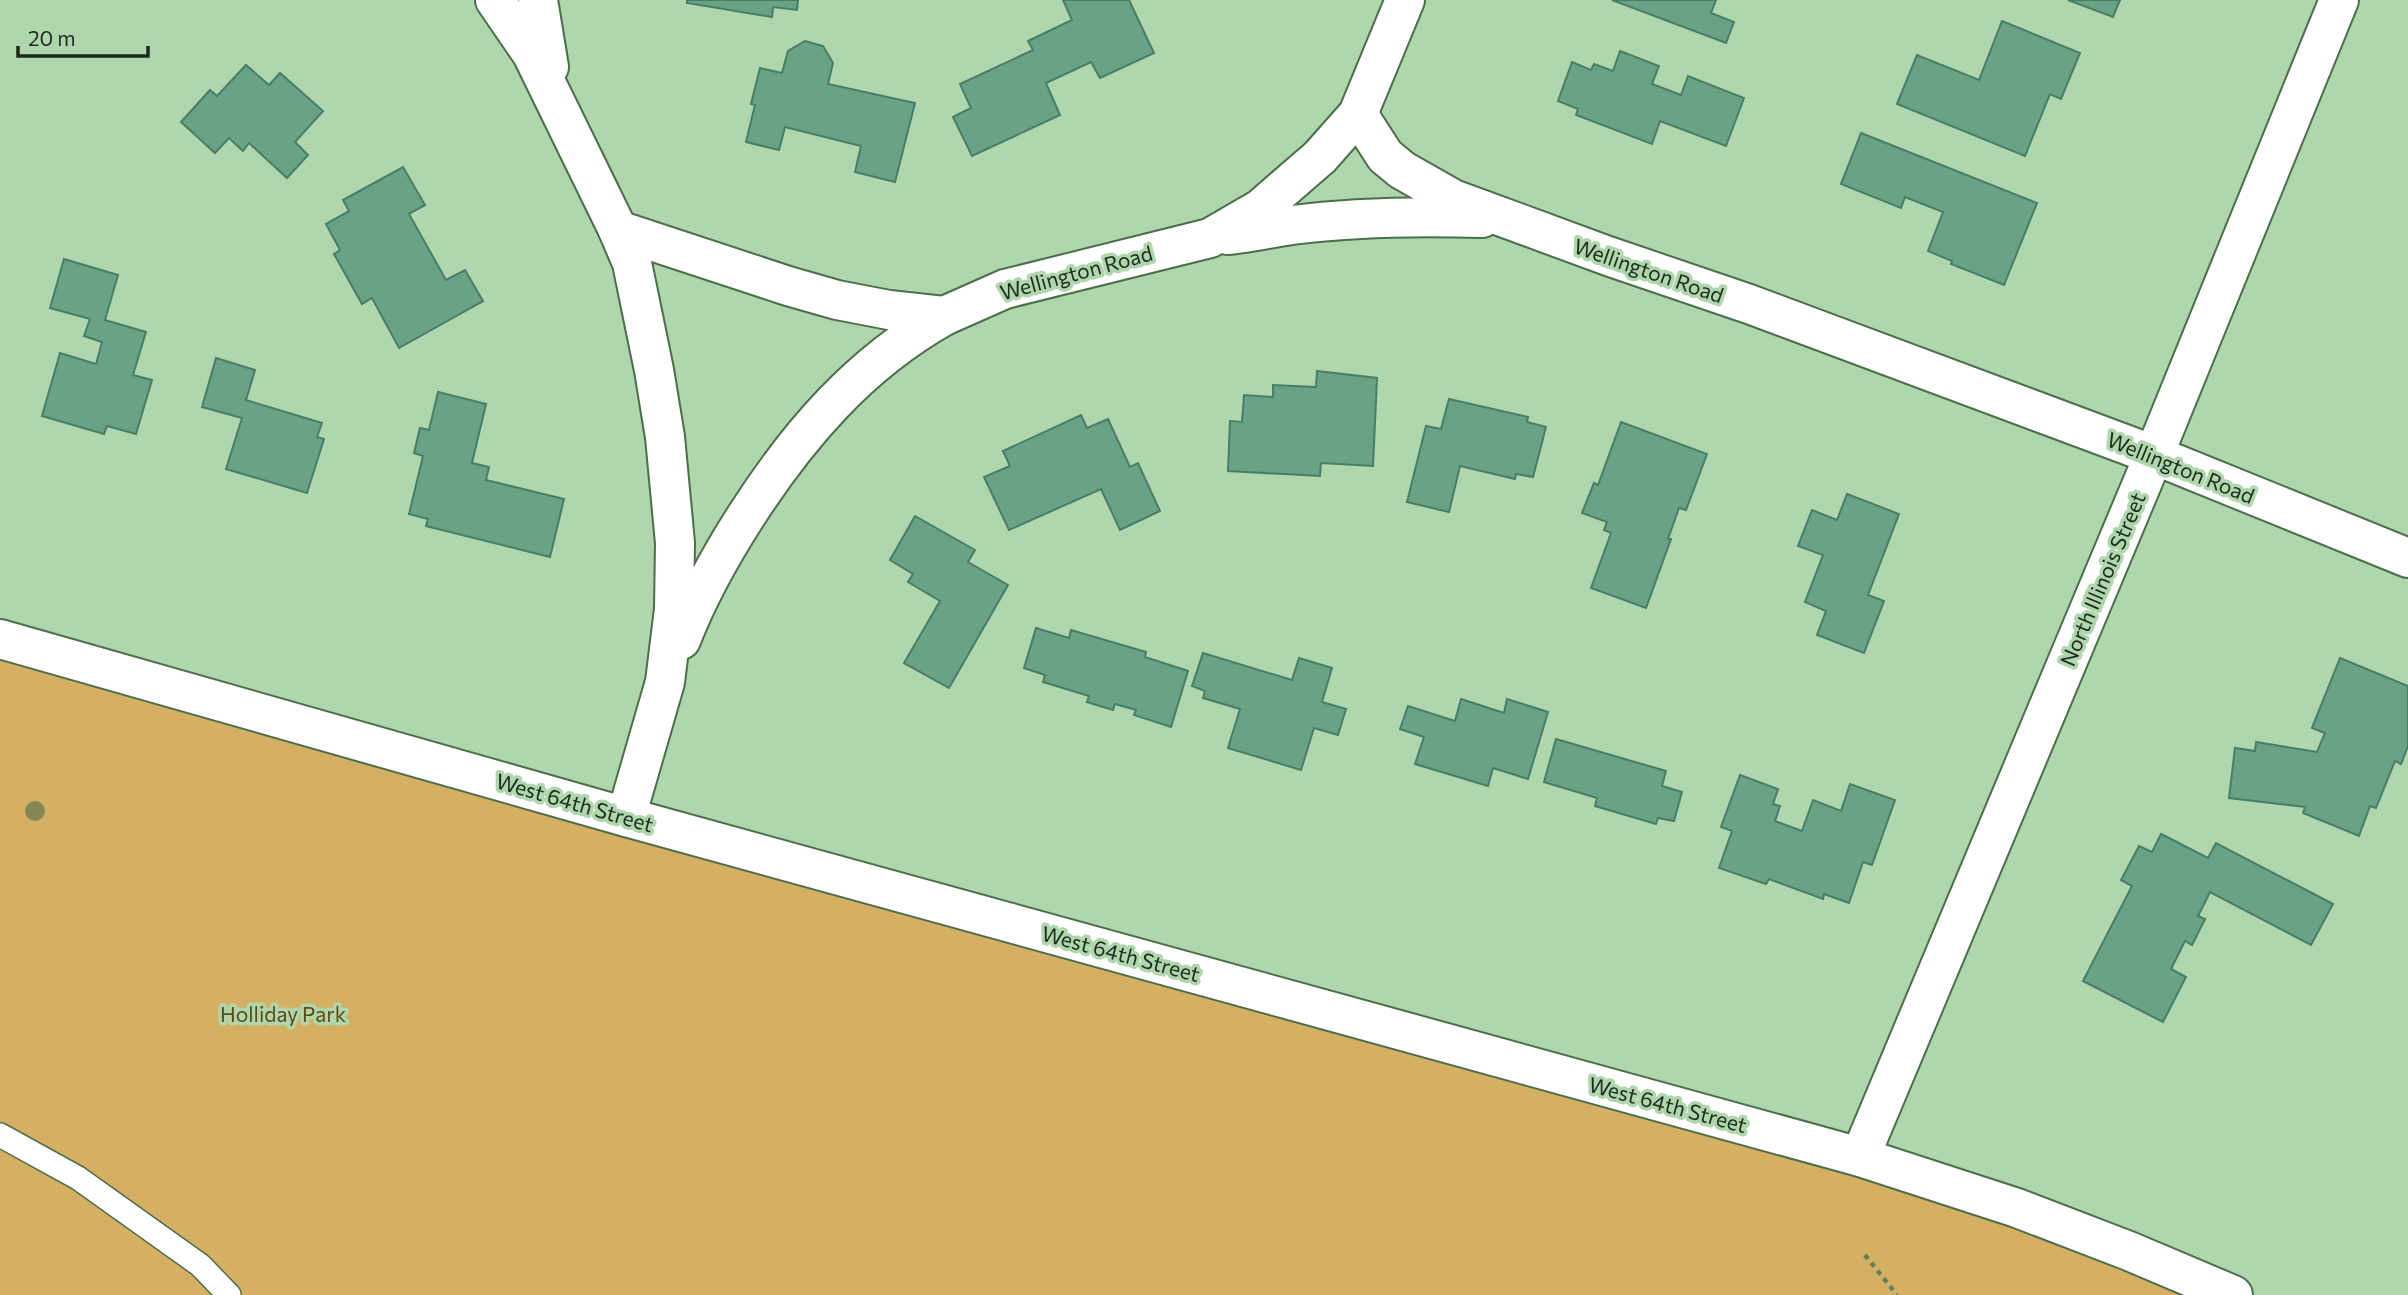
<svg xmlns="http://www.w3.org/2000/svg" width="2408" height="1295" font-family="Commissioner,sans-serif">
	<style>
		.green { fill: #d6b062 }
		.building { fill: #6aa288; stroke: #477e66; stroke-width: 2 }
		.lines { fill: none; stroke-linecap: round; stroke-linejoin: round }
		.lane-casing { stroke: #4b6f4a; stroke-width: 26 }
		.street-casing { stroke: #4b6f4a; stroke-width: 42 }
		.path { stroke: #637e62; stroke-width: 4.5; stroke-dasharray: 5 5; stroke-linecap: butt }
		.lane { stroke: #fff; stroke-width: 23 }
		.street { stroke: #fff; stroke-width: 38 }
		.tree { fill: #848857 }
		.labels { text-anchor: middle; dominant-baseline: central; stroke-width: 7; stroke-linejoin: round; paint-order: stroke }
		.street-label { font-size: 21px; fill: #1c2b1c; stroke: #afd6ad }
		.park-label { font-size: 21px; fill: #604811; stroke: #afd6ad }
	</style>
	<rect width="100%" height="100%" fill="#afd6ad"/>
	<path class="green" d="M0 641 1860 1157 2211 1295H0Z"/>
	<g class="building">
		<path d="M687 0H798L797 10 773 7 772 17 687 3Z"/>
		<path d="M1063 0H1129L1154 53 1100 78 1091 62 1046 83 1060 115 972 156 953 117 971 108 960 84 1033 50 1028 41 1072 20Z"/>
		<path d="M1612 0H1716L1711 13 1734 22 1726 43Z"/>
		<path d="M2068 0H2120L2113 17Z"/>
		<path d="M2002 21 2080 53 2061 99 2050 94 2025 156 1897 104 1917 55 1979 80Z"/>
		<path d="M805 41 823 46 833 63 828 84 915 103 895 182 855 172 861 146 785 127 779 150 746 142 755 105 751 104 760 68 782 73 788 51Z"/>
		<path d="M1620 51 1659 66 1652 84 1681 95 1688 76 1744 98 1726 146 1660 121 1652 144 1576 115 1578 109 1558 101 1572 62 1591 70 1594 64 1613 71Z"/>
		<path d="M246 65 269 85 280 73 323 111 295 142 308 155 287 178 249 143 243 151 229 138 215 153 181 122 210 90 217 96Z"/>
		<path d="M1861 133 2037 203 2004 285 1951 264 1952 261 1928 251 1943 212 1905 197 1901 208 1841 184Z"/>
		<path d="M403 167 425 205 409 214 446 280 465 270 483 301 399 348 372 298 362 304 334 254 340 250 326 224 349 211 343 200Z"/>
		<path d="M64 259 118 275 105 320 146 332 133 375 152 380 136 434 107 426 104 434 42 416 60 353 96 364 102 342 84 336 90 319 50 308Z"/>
		<path d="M216 358 255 370 246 400 322 423 317 437 324 439 307 493 226 469 242 418 202 407Z"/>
		<path d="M1317 371 1377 378 1373 466 1321 463 1320 476 1228 471 1230 421 1242 422 1244 395 1273 397V385L1316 387Z"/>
		<path d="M438 392 486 404 472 463 489 467 486 480 564 499 550 557 426 526 428 519 409 514 423 456 414 453 420 428 429 430Z"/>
		<path d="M1449 399 1528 417 1527 422 1546 427 1533 477 1516 474 1515 479 1460 466 1449 512 1407 502 1426 426 1441 429Z"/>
		<path d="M1081 415 1087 428 1108 419 1130 467 1138 463 1160 511 1120 530 1101 489 1009 530 984 477 1010 466 1003 451Z"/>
		<path d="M1621 422 1707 454 1686 510 1679 508 1668 539H1671L1646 608 1591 588 1611 533 1604 530 1607 522 1582 513 1594 483 1598 485Z"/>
		<path d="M1847 494 1899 514 1868 595 1884 601 1864 653 1817 635 1826 611 1805 602 1823 555 1798 546 1812 510 1837 520Z"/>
		<path d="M915 516 975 550 968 562 1008 585 949 688 904 663 940 601 908 582 913 574 890 560Z"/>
		<path d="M1036 628 1069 638 1071 630 1146 652 1145 657 1188 671 1171 727 1134 715 1136 710 1115 704 1113 710 1087 702 1089 696 1043 682 1045 675 1024 668Z"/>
		<path d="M1203 653 1292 680 1299 658 1332 668 1322 702 1346 709 1338 735 1314 728 1301 770 1228 748 1240 709 1203 698 1205 691 1192 686Z"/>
		<path d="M2340 658 2408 686V746L2401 764 2395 761 2376 808 2370 806 2359 836 2303 813 2305 807 2229 798 2235 748 2255 751 2256 742 2317 752 2325 733 2312 728Z"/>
		<path d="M1461 699 1504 713 1507 699 1548 712 1528 779 1493 768 1488 786 1415 764 1424 737 1400 729 1408 706 1455 721Z"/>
		<path d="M1556 739 1666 771 1662 786 1682 792 1674 821 1658 818 1656 824 1595 806 1597 798 1544 782Z"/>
		<path d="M1740 775 1778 789 1773 804 1780 806 1775 821 1802 831 1813 800 1841 811 1850 784 1895 800 1872 865 1863 862 1849 903 1824 894 1823 899 1769 879 1766 884 1719 868 1732 831 1721 827Z"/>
		<path d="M2161 834 2208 858 2216 843 2333 904 2311 945 2210 892 2198 916 2205 919 2192 945 2185 941 2171 969 2186 977 2163 1022 2083 981 2132 886 2121 880 2139 846 2152 852Z"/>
	</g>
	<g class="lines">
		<g class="lane-casing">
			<path id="lane" d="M0 1135 78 1178 200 1265 229 1295"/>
		</g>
		<g class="street-casing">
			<g id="street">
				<path d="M495 0 532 54 618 230 788 286 837 300 889 310 944 316 1005 289 1210 238 1260 209 1320 157 1358 114 1405 0"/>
				<path d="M538 0 549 67"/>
				<path d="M1358 114 1385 156 1402 170 1453 199 1608 256 1749 304 2154 455 2408 558"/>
				<path d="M618 230 632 263 654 370 665 437 675 543 674 609 665 682 626 817"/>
				<path d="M1228 235C1250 233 1271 228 1292 225 1354 217 1419 216 1482 218"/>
				<path d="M0 639 626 817 1860 1157 2017 1208 2129 1251 2233 1295"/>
				<path d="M681 640C698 596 721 555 746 516 798 435 859 364 944 316"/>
				<path d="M1860 1157 2154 455 2339 0"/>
			</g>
		</g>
		<path class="path" d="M1865 1255 1897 1295"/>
		<use href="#lane" class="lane"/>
		<use href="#street" class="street"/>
	</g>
	<circle class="tree" cx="35" cy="811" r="10"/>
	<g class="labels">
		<g class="street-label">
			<text transform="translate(1649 270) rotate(19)">Wellington Road</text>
			<text transform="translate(1076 272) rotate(-15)">Wellington Road</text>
			<text transform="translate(2181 467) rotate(22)">Wellington Road</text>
			<text transform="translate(2102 579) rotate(-67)">North Illinois Street</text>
			<text transform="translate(575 802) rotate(16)">West 64th Street</text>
			<text transform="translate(1121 953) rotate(15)">West 64th Street</text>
			<text transform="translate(1668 1104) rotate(15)">West 64th Street</text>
		</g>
		<g class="park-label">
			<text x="283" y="1013">Holliday Park</text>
		</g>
	</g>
	<path d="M18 46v10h130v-10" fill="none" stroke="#1c2b1c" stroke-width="3.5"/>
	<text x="28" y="46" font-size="21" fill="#1c2b1c" stroke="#afd6ad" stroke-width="5" paint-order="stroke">20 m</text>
</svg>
